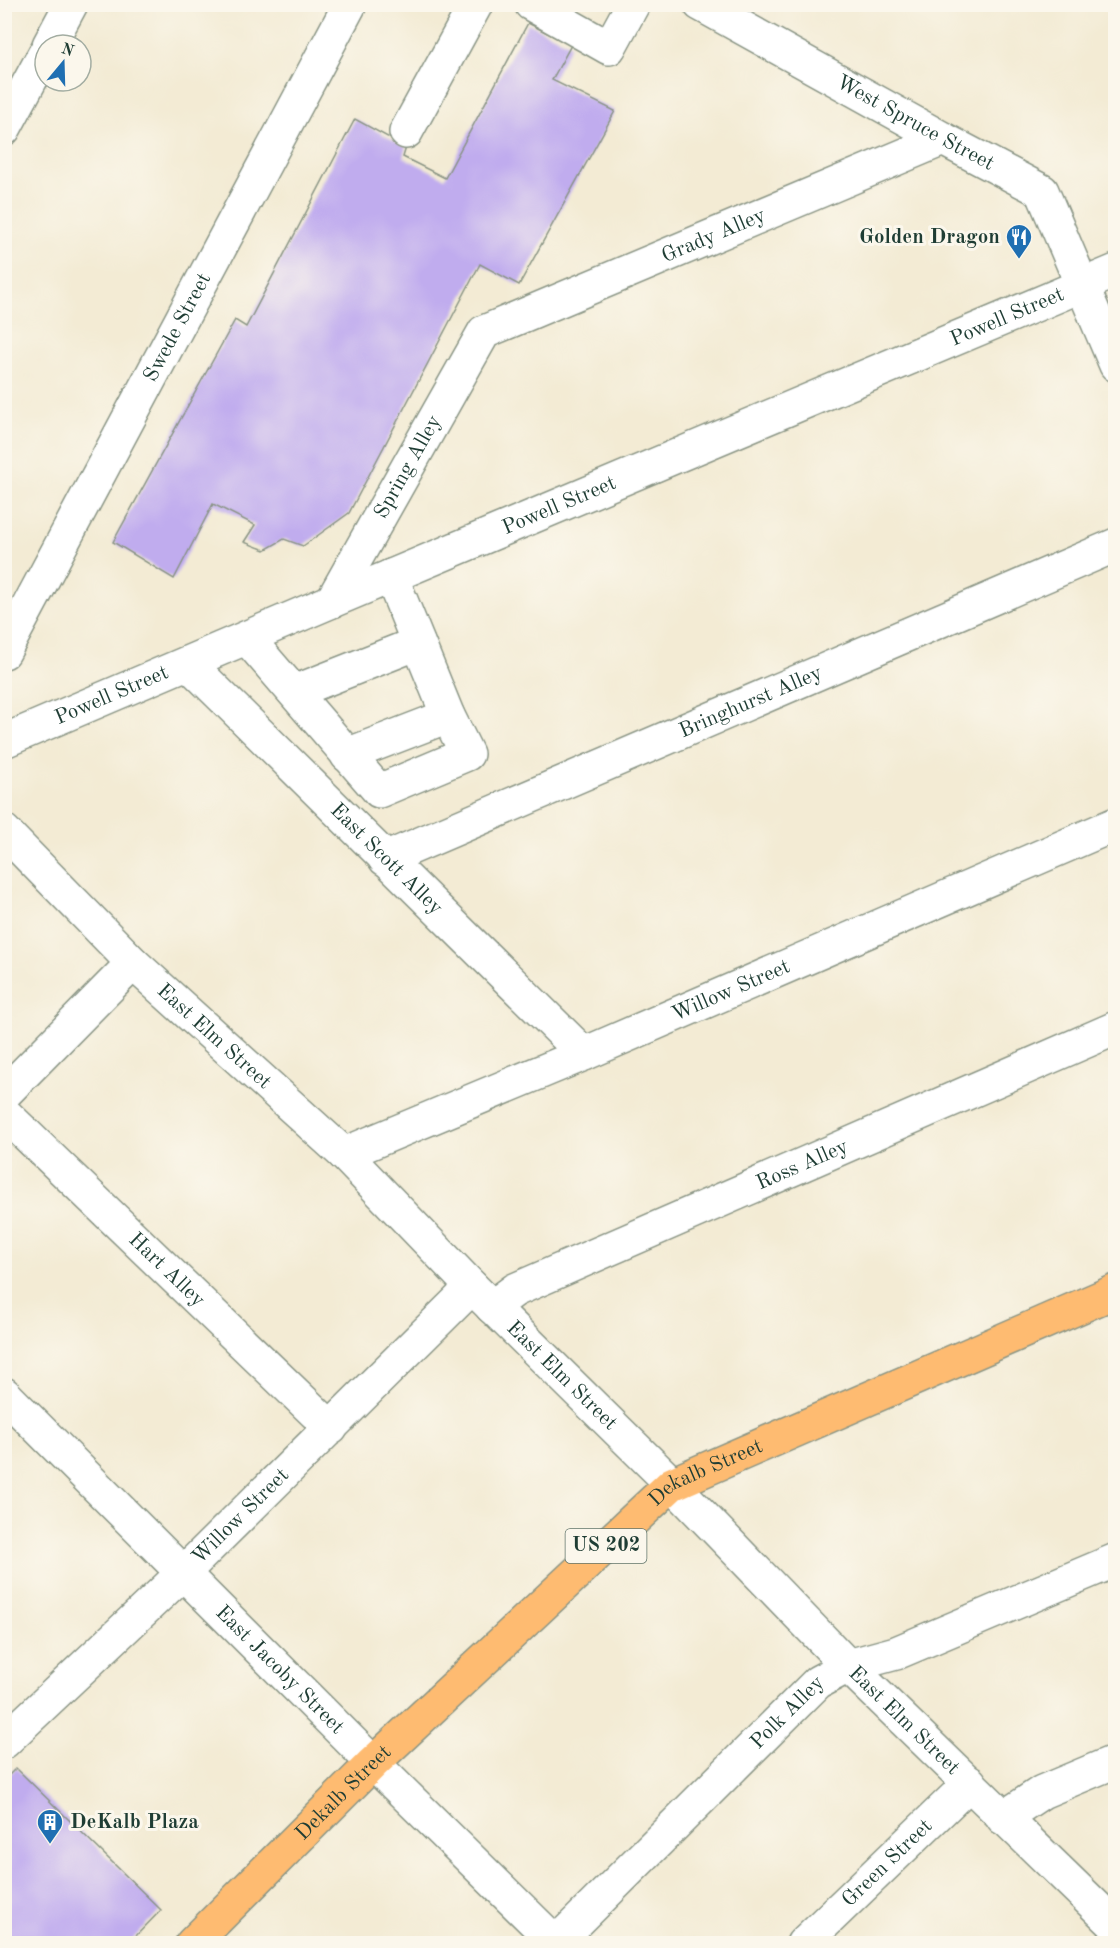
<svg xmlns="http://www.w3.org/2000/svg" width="1120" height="1948" font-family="'Old Standard TT',serif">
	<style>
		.building { fill: #c0acee }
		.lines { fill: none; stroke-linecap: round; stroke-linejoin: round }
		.minor-casing { stroke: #899484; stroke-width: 36 }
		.highway-casing { stroke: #899484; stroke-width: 36 }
		.minor { stroke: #fff; stroke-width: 33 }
		.highway { stroke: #febb71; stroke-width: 33 }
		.labels { text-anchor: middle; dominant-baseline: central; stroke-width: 6; stroke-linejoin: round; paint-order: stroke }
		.shield { fill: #fbf7ec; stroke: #61756b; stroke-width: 1.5 }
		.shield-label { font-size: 20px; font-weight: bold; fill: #1f3d34 }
		.street-label { font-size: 21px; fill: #1f3d34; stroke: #fbf7ec }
		.poi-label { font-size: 21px; font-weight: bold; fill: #1f3d34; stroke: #fbf7ec; text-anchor: end }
	</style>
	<rect width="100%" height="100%" fill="#fbf7ec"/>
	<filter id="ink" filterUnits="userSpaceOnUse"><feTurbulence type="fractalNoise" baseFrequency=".0167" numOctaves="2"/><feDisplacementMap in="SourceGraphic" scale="12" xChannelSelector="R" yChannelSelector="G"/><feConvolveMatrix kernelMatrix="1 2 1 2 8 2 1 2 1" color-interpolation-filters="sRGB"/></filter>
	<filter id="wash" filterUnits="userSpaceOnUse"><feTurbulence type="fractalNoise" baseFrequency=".008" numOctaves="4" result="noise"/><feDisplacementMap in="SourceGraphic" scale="24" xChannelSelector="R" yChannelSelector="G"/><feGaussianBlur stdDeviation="1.35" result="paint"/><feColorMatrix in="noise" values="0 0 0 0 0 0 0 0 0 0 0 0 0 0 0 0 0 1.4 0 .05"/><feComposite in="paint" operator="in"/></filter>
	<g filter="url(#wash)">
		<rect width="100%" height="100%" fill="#f3ebd4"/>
		<g id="blocks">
			<g class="building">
				<path d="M528 23 571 45 552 80 615 111 519 285 480 264 349 513 303 546 284 539 265 550 244 542 255 525 213 504 174 579 113 542 235 320 246 327 355 119 406 147 403 157 445 178Z"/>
				<path d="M16 1768 161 1910 128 1944H4V1780Z"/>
			</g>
		</g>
	</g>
	<g filter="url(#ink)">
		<use href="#blocks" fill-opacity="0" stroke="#899484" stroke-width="1.5"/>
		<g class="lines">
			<g class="minor-casing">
				<g id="minor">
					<path d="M531 4 609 48 633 4"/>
					<path id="s1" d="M700 4 943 139 1042 191 1116 365"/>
					<path d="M49 45 71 4"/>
					<path d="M4 129 45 53"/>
					<path d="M406 132 476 4"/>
					<path id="s2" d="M332 601 484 332 943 139"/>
					<path d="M247 638 379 791 467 754 448 716 391 576"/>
					<path id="s3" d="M4 652 350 4"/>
					<path id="s4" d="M188 663 584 1054"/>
					<path d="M294 692 418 643"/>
					<path id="s5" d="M4 741 332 601 1116 271"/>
					<path d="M347 755 448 716"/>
					<path id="s6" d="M4 831 133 963 344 1154 472 1287 672 1484 848 1666 1116 1926"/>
					<path id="s7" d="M385 859 1116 545"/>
					<path d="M4 1094 133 963"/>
					<path id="s8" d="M4 1113 331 1428"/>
					<path id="s9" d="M344 1154 584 1054 1116 824"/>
					<path id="s10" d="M492 1307 515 1290 1116 1028"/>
					<path id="s11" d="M4 1394 373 1763 557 1944"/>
					<path id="s12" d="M4 1742 183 1573 472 1287"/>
					<path d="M1003 1818 1042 1792 1116 1761"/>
					<path id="s13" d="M555 1944 818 1682 848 1666 896 1653 1116 1560"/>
					<path id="s14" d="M803 1944 970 1783"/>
				</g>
			</g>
			<g class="highway-casing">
				<g id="highway">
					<path id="s15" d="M192 1944 373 1763 672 1484 1116 1291"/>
				</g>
			</g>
			<use href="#minor" class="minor"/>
			<use href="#highway" class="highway"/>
		</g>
	</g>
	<defs>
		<g id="restaurant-pin" transform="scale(1.35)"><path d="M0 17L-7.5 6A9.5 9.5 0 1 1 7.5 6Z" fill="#1f6fb2" stroke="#fbf7ec"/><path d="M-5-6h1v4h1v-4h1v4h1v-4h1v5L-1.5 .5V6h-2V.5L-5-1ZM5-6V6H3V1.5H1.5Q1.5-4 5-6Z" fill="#fff"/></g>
		<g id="building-pin" transform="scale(1.35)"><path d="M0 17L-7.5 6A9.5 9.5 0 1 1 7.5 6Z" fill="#1f6fb2" stroke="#fbf7ec"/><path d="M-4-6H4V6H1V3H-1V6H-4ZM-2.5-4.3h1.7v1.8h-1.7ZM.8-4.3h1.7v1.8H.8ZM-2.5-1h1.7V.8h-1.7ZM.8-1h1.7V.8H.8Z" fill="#fff"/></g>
	</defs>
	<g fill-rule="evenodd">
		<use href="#restaurant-pin" x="1019" y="237"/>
		<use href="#building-pin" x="50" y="1822"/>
	</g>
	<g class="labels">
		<rect class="shield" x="565.5" y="1529" width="81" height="34" rx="4.5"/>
		<g class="shield-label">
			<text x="606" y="1546">US 202</text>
		</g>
		<g class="street-label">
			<text stroke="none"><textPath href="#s1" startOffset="246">West Spruce Street</textPath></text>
			<text stroke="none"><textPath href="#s2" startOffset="558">Grady Alley</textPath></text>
			<text stroke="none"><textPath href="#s5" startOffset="1089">Powell Street</textPath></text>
			<text stroke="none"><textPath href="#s3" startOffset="368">Swede Street</textPath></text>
			<text stroke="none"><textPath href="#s2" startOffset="154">Spring Alley</textPath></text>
			<text stroke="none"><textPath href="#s5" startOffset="603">Powell Street</textPath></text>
			<text stroke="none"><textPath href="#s5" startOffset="117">Powell Street</textPath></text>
			<text stroke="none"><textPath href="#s7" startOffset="398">Bringhurst Alley</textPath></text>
			<text stroke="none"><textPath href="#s4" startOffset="279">East Scott Alley</textPath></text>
			<text stroke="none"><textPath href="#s9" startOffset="420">Willow Street</textPath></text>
			<text stroke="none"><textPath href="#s6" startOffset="294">East Elm Street</textPath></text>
			<text stroke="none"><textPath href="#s10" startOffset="342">Ross Alley</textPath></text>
			<text stroke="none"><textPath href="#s8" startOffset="226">Hart Alley</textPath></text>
			<text stroke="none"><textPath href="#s6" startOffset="780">East Elm Street</textPath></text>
			<text stroke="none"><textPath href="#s15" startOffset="700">Dekalb Street</textPath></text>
			<text stroke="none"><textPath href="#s12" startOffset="327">Willow Street</textPath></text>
			<text stroke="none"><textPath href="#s11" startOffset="390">East Jacoby Street</textPath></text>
			<text stroke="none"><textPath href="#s13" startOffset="328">Polk Alley</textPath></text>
			<text stroke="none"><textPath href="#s6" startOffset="1266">East Elm Street</textPath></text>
			<text stroke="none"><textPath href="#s15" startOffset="214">Dekalb Street</textPath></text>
			<text stroke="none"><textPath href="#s14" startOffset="117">Green Street</textPath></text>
		</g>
		<g class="poi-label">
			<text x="1000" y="237">Golden Dragon</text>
			<text x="70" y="1822" text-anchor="start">DeKalb Plaza</text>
		</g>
	</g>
	<rect width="1120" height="1948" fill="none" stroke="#fbf7ec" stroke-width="24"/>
	<g transform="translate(63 63) rotate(19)"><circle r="28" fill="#fbf7ec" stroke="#a3ada2" stroke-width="1.5"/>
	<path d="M0-4.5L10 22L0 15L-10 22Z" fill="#1f6fb2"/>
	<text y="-9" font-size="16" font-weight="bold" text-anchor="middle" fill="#1f3d34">N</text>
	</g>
</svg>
